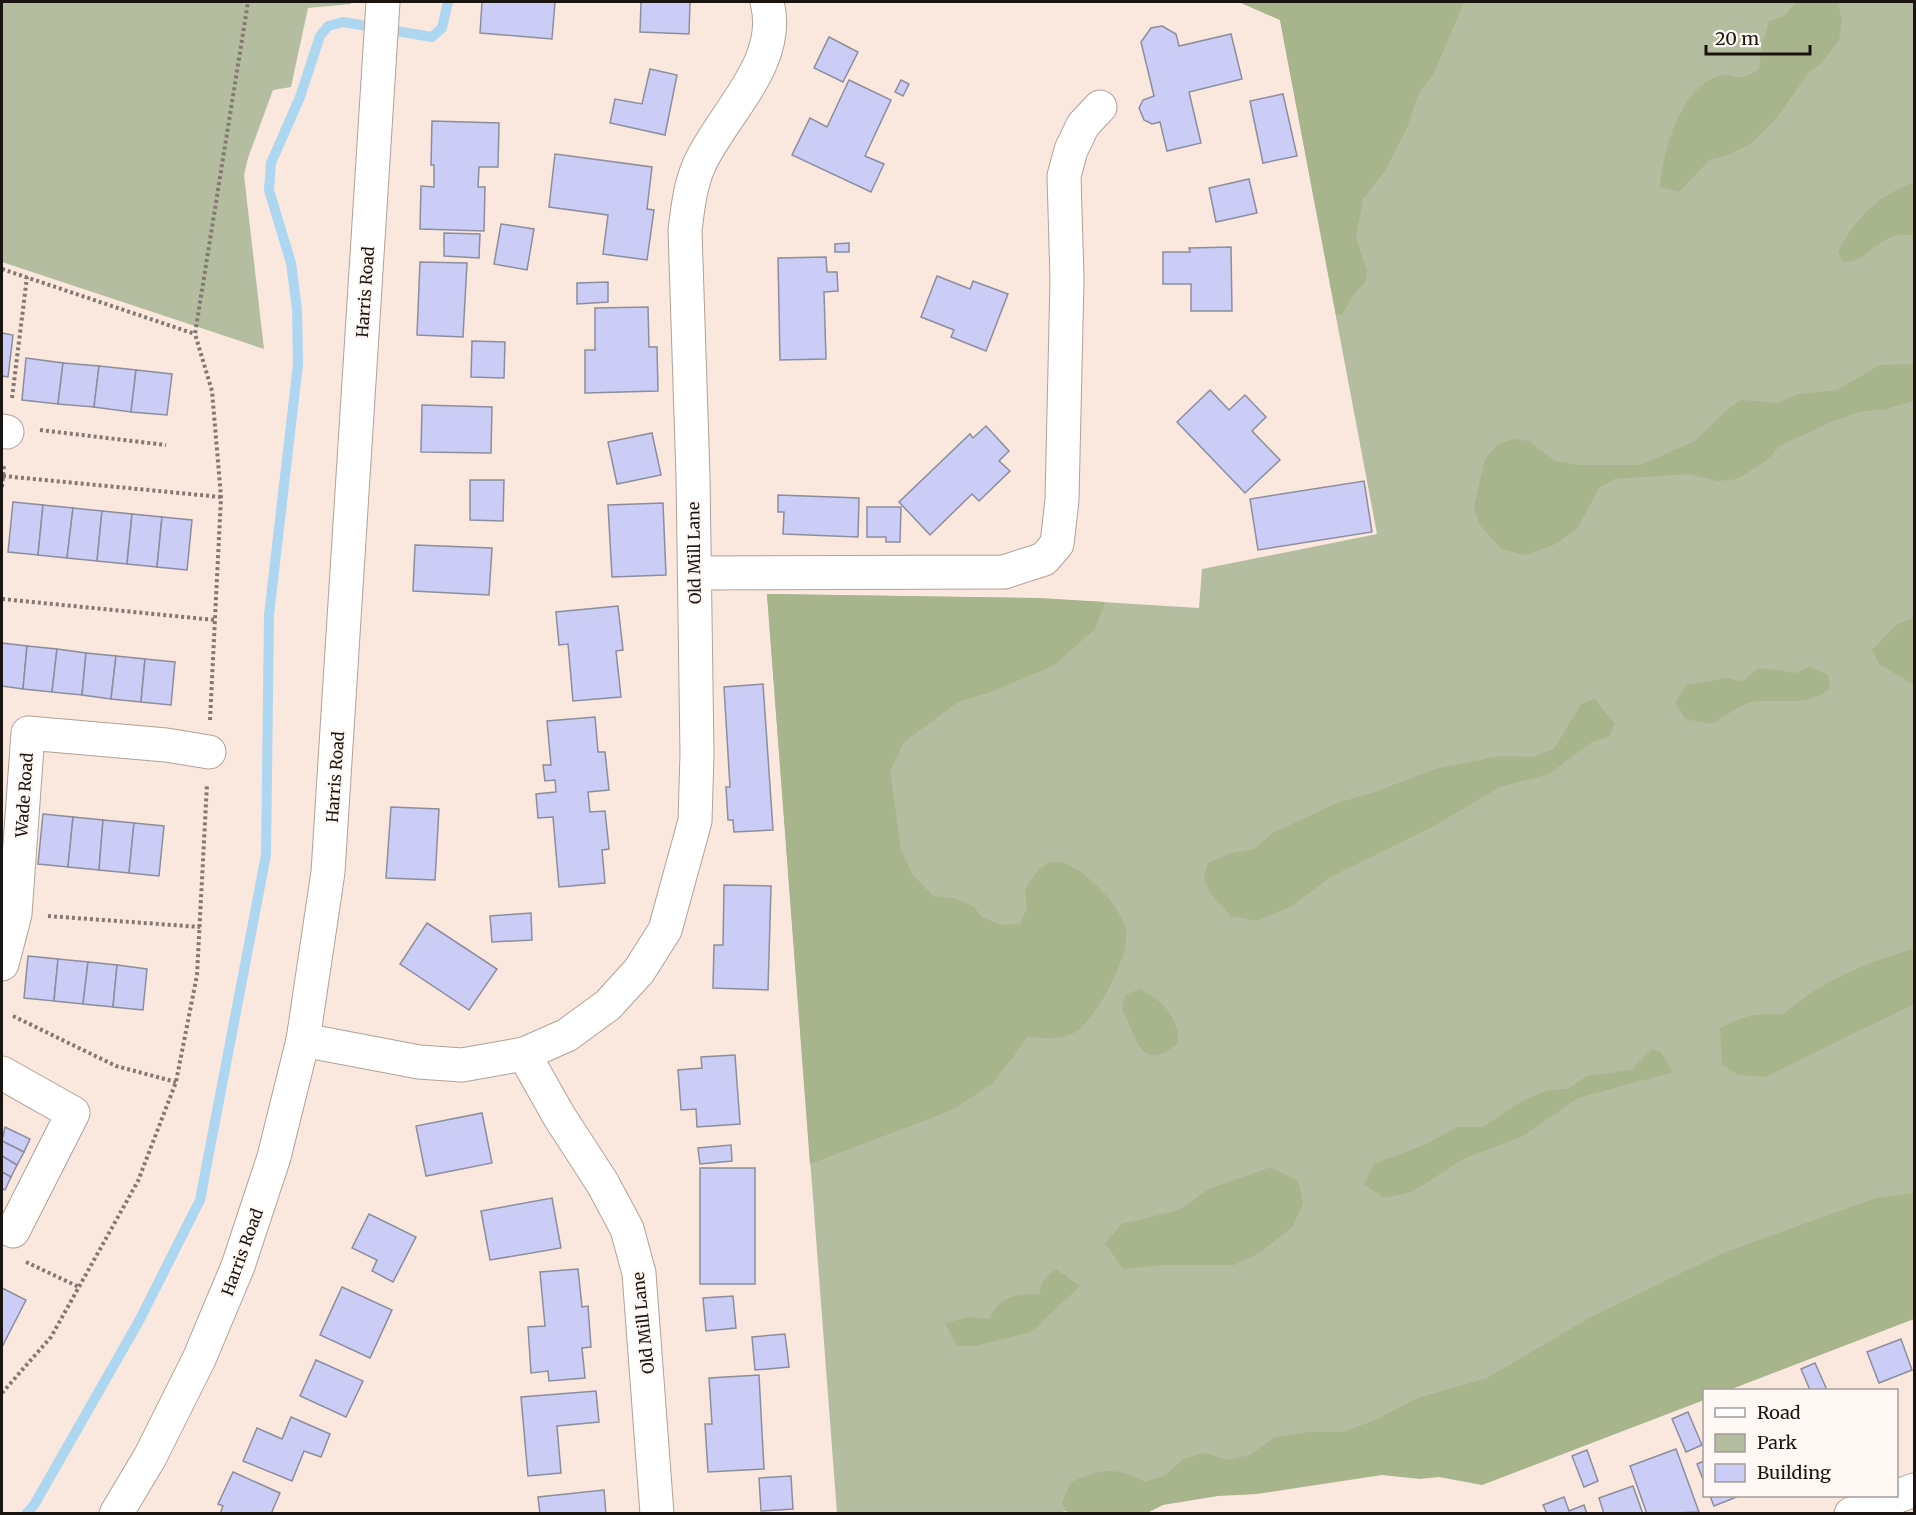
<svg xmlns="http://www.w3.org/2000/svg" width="1916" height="1515" font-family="Merriweather,serif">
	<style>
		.green { fill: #b4bda0 }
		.forest { fill: #a8b48c }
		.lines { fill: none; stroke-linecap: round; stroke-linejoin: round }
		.stream { stroke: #add6f0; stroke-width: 10 }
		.building { fill: #cbcdf6; stroke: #8c8d9d; stroke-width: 1.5 }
		.minor-casing { stroke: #b1a197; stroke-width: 35 }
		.path { stroke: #847872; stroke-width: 4; stroke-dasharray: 3 3; stroke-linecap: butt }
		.minor { stroke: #fff; stroke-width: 33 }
		.labels { text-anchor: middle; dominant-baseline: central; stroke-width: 4.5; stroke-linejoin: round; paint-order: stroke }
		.street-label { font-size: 16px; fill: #1a1411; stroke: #fff8f4 }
	</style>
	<rect width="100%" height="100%" fill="#fae8de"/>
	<g class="green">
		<path d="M2 2H351V4L308 8 291 87 273 90 248 158 244 175 264 349 2 262Z"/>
		<path d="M1239 2H1914V1317L1704 1390 1438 1447 1056 1513H837L767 594 1037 598 1199 608 1202 569 1377 534 1280 20Z"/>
	</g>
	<g class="forest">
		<path d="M1239 2H1464L1435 71 1418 95 1406 130 1385 171 1363 199 1356 237 1367 271 1365 282 1354 294 1342 315H1336L1280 20Z"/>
		<path d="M1796 2H1838L1842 21 1839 40 1822 62 1808 74 1774 121 1752 143 1726 156 1709 160 1679 192 1660 187C1663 151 1681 83 1723 75 1729 74 1736 78 1742 77 1747 76 1754 72 1759 70L1762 45 1769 21 1784 16Z"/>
		<path d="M1914 182V235C1908 235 1901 234 1895 236 1875 241 1865 263 1843 262L1838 251C1859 215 1875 198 1914 182Z"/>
		<path d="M1914 364V401L1886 409 1859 412 1831 422 1780 446 1766 461 1737 479 1718 481 1688 474 1614 479 1599 488 1577 529 1556 544 1525 555 1501 549 1479 524 1474 507 1485 459 1497 445 1512 439 1529 441 1555 461 1577 465H1640L1695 441 1730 407 1742 400 1777 403 1798 394 1837 390 1880 365Z"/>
		<path d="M767 594 1037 598 1105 602 1095 629 1053 666 991 692 958 702 904 742 890 771 901 849 912 874 933 896 953 898 973 906 983 918 1002 925 1020 924 1027 908 1025 890C1032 879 1039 864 1053 862 1077 858 1123 908 1126 930 1130 957 1098 1015 1077 1031 1062 1041 1045 1038 1028 1037L993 1083 952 1110 810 1164Z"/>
		<path d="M1914 618V685L1879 664 1872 650 1897 624Z"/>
		<path d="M1809 666 1828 675 1830 688C1807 708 1780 698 1753 702 1740 704 1723 718 1711 724L1685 719 1675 703 1686 685 1728 678 1742 682 1758 668 1797 673Z"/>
		<path d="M1595 699 1615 724 1609 737 1592 742 1549 774 1500 787 1432 827 1332 876 1290 907 1257 921 1231 916 1210 893 1204 878 1208 863 1232 853 1254 849 1273 833 1337 803 1375 792 1435 769 1501 756 1532 757 1554 749 1581 704Z"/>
		<path d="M1914 949V1004L1765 1077 1738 1075 1722 1064 1720 1029C1742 1015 1757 1013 1783 1015 1818 982 1868 962 1914 949Z"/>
		<path d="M1139 989C1161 998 1180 1019 1178 1043 1147 1070 1139 1048 1128 1022 1122 1008 1121 1011 1125 995Z"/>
		<path d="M1652 1049 1661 1052 1673 1072 1578 1098 1523 1136 1463 1159 1412 1192 1384 1198 1364 1184 1374 1164 1427 1144 1456 1127H1483L1522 1101 1548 1090 1568 1089 1587 1076 1631 1070Z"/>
		<path d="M1271 1167 1298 1181 1303 1203 1293 1226 1261 1252 1234 1265H1162L1123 1269 1105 1243 1122 1224 1179 1210 1209 1189Z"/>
		<path d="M1914 1193V1319L1729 1390H1704V1400L1482 1485 1439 1477 1420 1479 1382 1475 1257 1494 1218 1496 1163 1505 1147 1513H1067L1062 1502 1071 1482C1103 1469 1113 1466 1145 1482L1164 1476 1183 1459 1205 1453 1228 1460 1250 1455 1275 1437 1308 1432H1342L1373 1421 1418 1398 1487 1378 1589 1318 1723 1253 1876 1198Z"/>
		<path d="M1056 1269 1080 1286 1031 1332 975 1346H957L945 1323 970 1317 989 1319C999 1297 1016 1294 1039 1294L1043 1281Z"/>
	</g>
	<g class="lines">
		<path class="stream" d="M26 1514 34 1505 139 1321 200 1200 266 855 269 615 298 364 297 309 291 263 269 190 271 163 300 97 320 36 328 26 343 22 432 37 442 28 448 2"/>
	</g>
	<g class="building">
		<path d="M482 2H555L552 39 480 33Z"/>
		<path d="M641 2H690L689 34 640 32Z"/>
		<path d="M1162 26 1176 34 1179 46 1231 34 1242 79 1189 92 1201 143 1167 151 1160 122 1152 124 1144 120 1139 108 1143 100 1154 96 1141 42 1151 28Z"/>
		<path d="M829 37 858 52 843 82 814 68Z"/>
		<path d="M650 69 677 75 665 135 610 123 615 99 642 104Z"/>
		<path d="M849 80 891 100 865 156 884 164 871 192 792 155 810 118 827 127Z"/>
		<path d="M901 80 909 84 903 96 895 92Z"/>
		<path d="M1283 94 1297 156 1263 163 1250 101Z"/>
		<path d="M432 121 499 123 498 167H479L478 187H485L484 231 420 229 421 186 434 187V165H431Z"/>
		<path d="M555 154 652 167 647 209 654 210 647 260 603 254 608 215 549 207Z"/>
		<path d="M1249 179 1257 213 1216 222 1209 188Z"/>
		<path d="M501 224 534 229 527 270 494 264Z"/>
		<path d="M444 233 480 234 479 258 444 256Z"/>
		<path d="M849 243V252H835V244Z"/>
		<path d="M1231 247 1232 311H1191V284H1163V252H1190L1189 248Z"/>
		<path d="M826 257 827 272H837L838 291 824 292 826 359 780 360 778 258Z"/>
		<path d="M420 262 467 263 463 337 417 335Z"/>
		<path d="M937 276 970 289 973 281 1008 294 986 351 951 337 954 330 921 317Z"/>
		<path d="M608 282V302L577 304V283Z"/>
		<path d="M648 307 649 347H657L658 391 585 393V350H595V308Z"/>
		<path d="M2 333 13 335 8 377 2 376Z"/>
		<path d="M472 341 505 342 504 378 471 377Z"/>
		<path d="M26 358 63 363 58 404 22 400Z"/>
		<path d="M63 363 99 366 94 407 58 404Z"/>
		<path d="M99 366 136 370 131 412 94 407Z"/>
		<path d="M136 370 172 374 167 415 131 412Z"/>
		<path d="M1210 390 1229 410 1245 395 1266 417 1252 431 1280 460 1245 493 1177 422Z"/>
		<path d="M422 405 492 407 491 453 421 452Z"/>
		<path d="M986 426 1009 451 999 461 1010 471 979 501 972 494 930 535 899 502 970 434 973 438Z"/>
		<path d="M652 433 661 475 617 484 608 442Z"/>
		<path d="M470 480H504L503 521 470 520Z"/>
		<path d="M1364 481 1372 532 1258 550 1250 499Z"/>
		<path d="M778 495 859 498 858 537 783 534 784 512H778Z"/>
		<path d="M13 502 43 505 38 555 8 552Z"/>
		<path d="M663 503 666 575 612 577 608 505Z"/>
		<path d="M43 505 73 508 67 558 38 555Z"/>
		<path d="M867 507H901L900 542H886V537H867Z"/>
		<path d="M73 508 102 511 97 561 67 558Z"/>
		<path d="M102 511 132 514 127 564 97 561Z"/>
		<path d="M132 514 162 517 157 567 127 564Z"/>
		<path d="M162 517 192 520 187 570 157 567Z"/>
		<path d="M415 545 492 548 489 595 413 591Z"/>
		<path d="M618 606 623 650 616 651 621 697 573 701 568 644 559 645 556 612Z"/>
		<path d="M2 643 27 646 23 689 2 686Z"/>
		<path d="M27 646 57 649 52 692 23 689Z"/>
		<path d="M57 649 86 653 82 695 52 692Z"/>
		<path d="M86 653 116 656 111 699 82 695Z"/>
		<path d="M116 656 145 659 141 702 111 699Z"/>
		<path d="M145 659 175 662 171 705 141 702Z"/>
		<path d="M763 684 773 830 734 832 733 820H728L726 787H730L724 687Z"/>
		<path d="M595 717 598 752H605L609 790 588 792 590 812 605 811 609 849 602 850 605 883 559 887 553 817 538 818 536 794 556 792 555 780 545 781 543 765H551L547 721Z"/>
		<path d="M391 807 439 809 435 880 386 878Z"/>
		<path d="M43 814 73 817 68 867 38 864Z"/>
		<path d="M73 817 103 820 99 870 68 867Z"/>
		<path d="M103 820 134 823 129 873 99 870Z"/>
		<path d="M134 823 164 826 159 876 129 873Z"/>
		<path d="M724 885 771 886 768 990 713 988 714 945H723Z"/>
		<path d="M531 913 532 940 492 942 490 916Z"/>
		<path d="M427 923 497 969 469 1010 400 964Z"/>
		<path d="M28 956 58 959 54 1001 24 998Z"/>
		<path d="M58 959 88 962 83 1004 54 1001Z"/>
		<path d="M88 962 117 965 113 1007 83 1004Z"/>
		<path d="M117 965 147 969 143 1010 113 1007Z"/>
		<path d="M735 1055 740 1124 697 1127 696 1109 681 1110 678 1070 702 1068 701 1057Z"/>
		<path d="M482 1113 492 1163 426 1176 416 1126Z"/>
		<path d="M5 1127 30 1139 24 1152 2 1141Z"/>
		<path d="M2 1141 24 1152 17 1165 2 1156Z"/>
		<path d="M731 1145 732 1161 700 1164 698 1148Z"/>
		<path d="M2 1156 17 1165 11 1177 2 1172Z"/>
		<rect x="700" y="1168" width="55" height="116"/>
		<path d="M2 1172 11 1177 5 1190 2 1188Z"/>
		<path d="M552 1198 561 1248 490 1260 481 1211Z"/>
		<path d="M369 1214 416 1237 393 1282 372 1271 377 1260 352 1248Z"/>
		<path d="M578 1269 582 1307 588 1306 591 1347 582 1348 585 1378 549 1381 548 1371 531 1373 528 1327 545 1326 540 1272Z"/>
		<path d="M342 1287 392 1310 370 1358 320 1335Z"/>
		<path d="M2 1288 26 1300 3 1345 2 1344Z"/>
		<path d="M733 1296 736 1328 706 1331 703 1298Z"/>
		<path d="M785 1334 789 1367 755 1370 752 1337Z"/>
		<path d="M1901 1339 1912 1370 1879 1383 1867 1352Z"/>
		<path d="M316 1360 363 1381 346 1417 300 1396Z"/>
		<path d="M1815 1363 1827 1390H1810L1801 1369Z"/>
		<path d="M759 1375 764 1469 708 1472 705 1424H712L709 1378Z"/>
		<path d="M596 1391 599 1422 557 1426 561 1473 528 1476 521 1397Z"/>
		<path d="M1688 1412 1702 1445 1686 1452 1672 1419Z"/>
		<path d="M291 1417 330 1434 321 1457 304 1451 292 1481 243 1461 257 1428 282 1439Z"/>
		<path d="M1676 1449 1699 1512 1647 1514 1630 1466Z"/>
		<path d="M1587 1450 1598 1481 1584 1487 1572 1456Z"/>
		<path d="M1704 1461V1482L1697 1464Z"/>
		<path d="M233 1472 280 1493 271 1514H220L223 1506 218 1504Z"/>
		<path d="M791 1476 793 1509 761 1511 759 1478Z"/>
		<path d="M1633 1486 1643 1514H1604L1599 1498Z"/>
		<path d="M604 1490 606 1514H540L538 1497Z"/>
		<path d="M1710 1496H1739L1714 1506Z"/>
		<path d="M1564 1497 1569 1511 1584 1505 1587 1514H1547L1543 1505Z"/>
	</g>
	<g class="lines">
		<g class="minor-casing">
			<g id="minor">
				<path d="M2 431 7 432"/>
				<path d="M695 573 1004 572 1044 559 1057 544 1062 500 1067 279 1064 176 1071 150 1083 125 1100 107"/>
				<path d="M2 964 15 914 28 733 166 745 209 752"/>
				<path d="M303 1040 419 1062 462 1065 524 1054 567 1035 608 1005 639 971 665 930 695 821 697 754 693 477 685 230C688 207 690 185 700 163 724 112 783 62 767 2"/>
				<path d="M524 1054 559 1116 603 1184 627 1229 639 1273 657 1514"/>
				<path d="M2 1073 73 1113 13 1231"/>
				<path d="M116 1514 150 1457 199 1359 238 1266 274 1157 303 1040 328 872 383 2"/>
				<path d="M1851 1514 1914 1490"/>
			</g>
		</g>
		<g class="path">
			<path d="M2 269 195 334"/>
			<path d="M12 398 27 277"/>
			<path d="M40 430 166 445"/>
			<path d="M3 476 221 497"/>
			<path d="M2 487 4 465"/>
			<path d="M2 599 215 620"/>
			<path d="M210 720 221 497 212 391 195 334 248 2"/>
			<path d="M48 916 200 927"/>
			<path d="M13 1016 116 1066 176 1082"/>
			<path d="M26 1262 79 1287"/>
			<path d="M2 1393 51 1337 138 1181 176 1082 197 975 207 784"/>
		</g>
		<use href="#minor" class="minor"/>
	</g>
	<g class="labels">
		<g class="street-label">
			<text transform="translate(365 292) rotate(-86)">Harris Road</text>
			<text transform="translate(694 553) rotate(-91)">Old Mill Lane</text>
			<text transform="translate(335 777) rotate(-86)">Harris Road</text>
			<text transform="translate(24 795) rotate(-86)">Wade Road</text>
			<text transform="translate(242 1252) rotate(-70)">Harris Road</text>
			<text transform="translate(643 1323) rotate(-96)">Old Mill Lane</text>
		</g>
	</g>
	<rect width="1916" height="1515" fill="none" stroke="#1a1411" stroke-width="6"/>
	<rect x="1703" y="1389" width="195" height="108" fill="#fff8f4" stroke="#a39d99" stroke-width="1.5"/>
	<rect x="1715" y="1408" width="30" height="9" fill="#ffffff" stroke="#a39d99" stroke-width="1.5"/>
	<text x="1757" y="1419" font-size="18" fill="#1a1411">Road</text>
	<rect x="1715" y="1434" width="30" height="18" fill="#b4bda0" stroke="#a39d99" stroke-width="1.5"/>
	<text x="1757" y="1449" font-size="18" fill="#1a1411">Park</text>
	<rect x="1715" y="1464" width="30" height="18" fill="#cbcdf6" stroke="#a39d99" stroke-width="1.5"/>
	<text x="1757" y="1479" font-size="18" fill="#1a1411">Building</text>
	<path d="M1706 45v9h104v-9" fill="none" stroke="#1a1411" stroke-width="3"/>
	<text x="1715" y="45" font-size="18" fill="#1a1411" stroke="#fff8f4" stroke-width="4.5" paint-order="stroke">20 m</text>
</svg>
